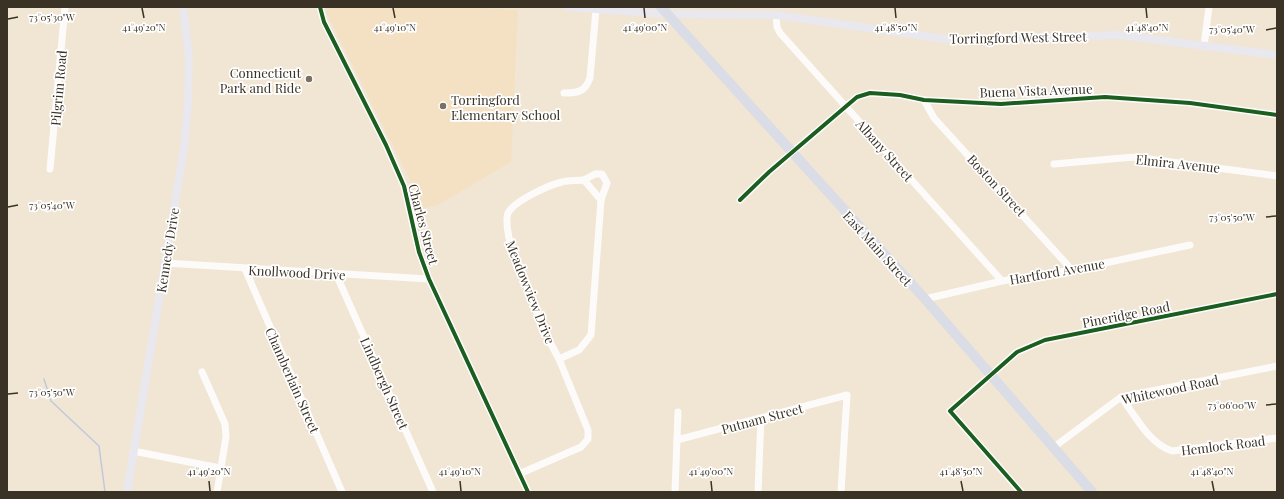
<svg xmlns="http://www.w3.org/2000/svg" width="1284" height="499" font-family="'Playfair Display',serif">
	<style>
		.built { fill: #f4e1c4 }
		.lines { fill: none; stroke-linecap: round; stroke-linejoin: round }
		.stream { stroke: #c2c8dc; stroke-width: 1.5 }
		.minor { stroke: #fdfbf9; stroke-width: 7 }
		.major { stroke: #e8e8ee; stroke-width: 8 }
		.highway { stroke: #dadce6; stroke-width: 10 }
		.cycleway-casing { stroke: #fff; stroke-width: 6 }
		.cycleway { stroke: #1b5e20; stroke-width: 4 }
		.ticks { fill: none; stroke: #3a3225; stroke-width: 1.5 }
		.poi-dot { fill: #7a7162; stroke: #fff; stroke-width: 1.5 }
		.labels { text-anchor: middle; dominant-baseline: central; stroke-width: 3.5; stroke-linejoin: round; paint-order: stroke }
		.street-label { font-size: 13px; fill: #3a3225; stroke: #fff }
		.poi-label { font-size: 13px; fill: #3a3225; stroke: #fff; text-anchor: end }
		.ticks-label { font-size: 10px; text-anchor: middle; fill: #3a3225; stroke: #fff; stroke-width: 3.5; stroke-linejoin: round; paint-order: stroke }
	</style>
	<rect width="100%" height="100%" fill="#f1e5d4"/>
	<path class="built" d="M326 7H458L518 10 511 162 438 205 420 209 410 180 327 14Z"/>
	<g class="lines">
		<path class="stream" d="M44 379 51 401 99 446 105 492"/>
		<g class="minor">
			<path d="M320 7 324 22 386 145 404 186 419 252 429 279 528 492"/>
			<path d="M776 15 777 27 780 33 1002 281"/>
			<path d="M1204 46 1209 7"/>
			<path d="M564 93C578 93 585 92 590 78L596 9"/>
			<path d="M924 100 934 118 1072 270"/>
			<path d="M1054 164 1134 157 1277 176"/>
			<path d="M50 169 65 7"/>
			<path d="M584 180 601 200 591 335 579 350 559 359 543 329 509 238C508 231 505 220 508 213 514 201 549 185 562 182 569 180 577 181 584 180Z"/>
			<path d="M584 180 595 174H602L607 183 601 200"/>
			<path d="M740 200 769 172 857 97 870 93 900 95 924 100 1001 104 1105 97 1190 103 1277 115"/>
			<path d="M165 263 429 279"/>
			<path d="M245 269 342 492"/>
			<path d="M336 274 433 492"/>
			<path d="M925 299 1002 281 1072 270 1190 245"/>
			<path d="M202 372 225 424 226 437 217 492"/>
			<path d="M1121 397C1135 415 1149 444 1172 451L1277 438"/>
			<path d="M677 440 847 395 841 492"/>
			<path d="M1054 447 1121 397 1277 366"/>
			<path d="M133 451 220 468"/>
			<path d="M519 474 581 447 588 439V430L559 359"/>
			<path d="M675 492 678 412"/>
			<path d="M758 492 761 418"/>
			<path d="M1021 492 950 411 1017 352 1045 340 1277 294"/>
		</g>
		<g class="major">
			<path d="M567 7 667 14 776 15 953 40 1119 35 1277 55"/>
			<path d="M127 492 184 148 188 103 189 58 183 7"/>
		</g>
		<path class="highway" d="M661 7 925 299 1092 492"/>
		<g class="cycleway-casing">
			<g id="cycleway">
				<path d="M320 7 324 22 386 145 404 186 419 252 429 279 528 492"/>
				<path d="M740 200 769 172 857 97 870 93 900 95 924 100 1001 104 1105 97 1190 103 1277 115"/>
				<path d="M1021 492 950 411 1017 352 1045 340 1277 294"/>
			</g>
		</g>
		<use href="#cycleway" class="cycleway"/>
	</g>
	<path class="ticks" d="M142 8 144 18M393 8 395 18M644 8 645 18M895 8 896 18M1146 8 1147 18M8 19 18 17M1266 30 1276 28M8 207 18 205M1266 217 1276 216M8 394 18 393M1266 405 1276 404M209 481 210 491M460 481 461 491M711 481 712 491M961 481 963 491M1212 481 1214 491"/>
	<g class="poi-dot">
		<circle cx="309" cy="79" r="4"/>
		<circle cx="443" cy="106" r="4"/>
	</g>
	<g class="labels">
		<g class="street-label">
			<text transform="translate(1018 37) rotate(-1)">Torringford West Street</text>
			<text transform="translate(58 88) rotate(-85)">Pilgrim Road</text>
			<text transform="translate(1036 90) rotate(-2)">Buena Vista Avenue</text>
			<text transform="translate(885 150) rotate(48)">Albany Street</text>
			<text transform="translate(1178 163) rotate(6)">Elmira Avenue</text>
			<text transform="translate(997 185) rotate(47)">Boston Street</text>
			<text transform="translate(424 224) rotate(75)">Charles Street</text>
			<text transform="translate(878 248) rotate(48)">East Main Street</text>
			<text transform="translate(167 250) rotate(-81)">Kennedy Drive</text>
			<text transform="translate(1057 271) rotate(-10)">Hartford Avenue</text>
			<text transform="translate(297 272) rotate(3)">Knollwood Drive</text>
			<text transform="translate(531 292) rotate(68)">Meadowview Drive</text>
			<text transform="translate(1126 314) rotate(-11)">Pineridge Road</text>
			<text transform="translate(293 380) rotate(66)">Chamberlain Street</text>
			<text transform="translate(385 383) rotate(66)">Lindbergh Street</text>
			<text transform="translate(1170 389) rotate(-12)">Whitewood Road</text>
			<text transform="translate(762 418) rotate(-15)">Putnam Street</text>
			<text transform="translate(1223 445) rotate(-7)">Hemlock Road</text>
		</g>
		<g class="poi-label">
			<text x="301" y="72">Connecticut<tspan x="301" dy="15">Park and Ride</tspan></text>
			<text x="451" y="99" text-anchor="start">Torringford<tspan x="451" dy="15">Elementary School</tspan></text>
		</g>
	</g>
	<g class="ticks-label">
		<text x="52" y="21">73°05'30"W</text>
		<text x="144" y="31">41°49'20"N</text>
		<text x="395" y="31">41°49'10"N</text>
		<text x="645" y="31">41°49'00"N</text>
		<text x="896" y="31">41°48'50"N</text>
		<text x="1147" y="31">41°48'40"N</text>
		<text x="1232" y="33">73°05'40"W</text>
		<text x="52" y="209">73°05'40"W</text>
		<text x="1232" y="221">73°05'50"W</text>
		<text x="52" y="396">73°05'50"W</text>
		<text x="1232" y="409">73°06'00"W</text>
		<text x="209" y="475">41°49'20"N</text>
		<text x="460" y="475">41°49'10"N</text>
		<text x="711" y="475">41°49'00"N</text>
		<text x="961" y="475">41°48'50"N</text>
		<text x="1212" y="475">41°48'40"N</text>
	</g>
	<rect width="1284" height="499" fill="none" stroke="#3a3225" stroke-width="16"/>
</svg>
